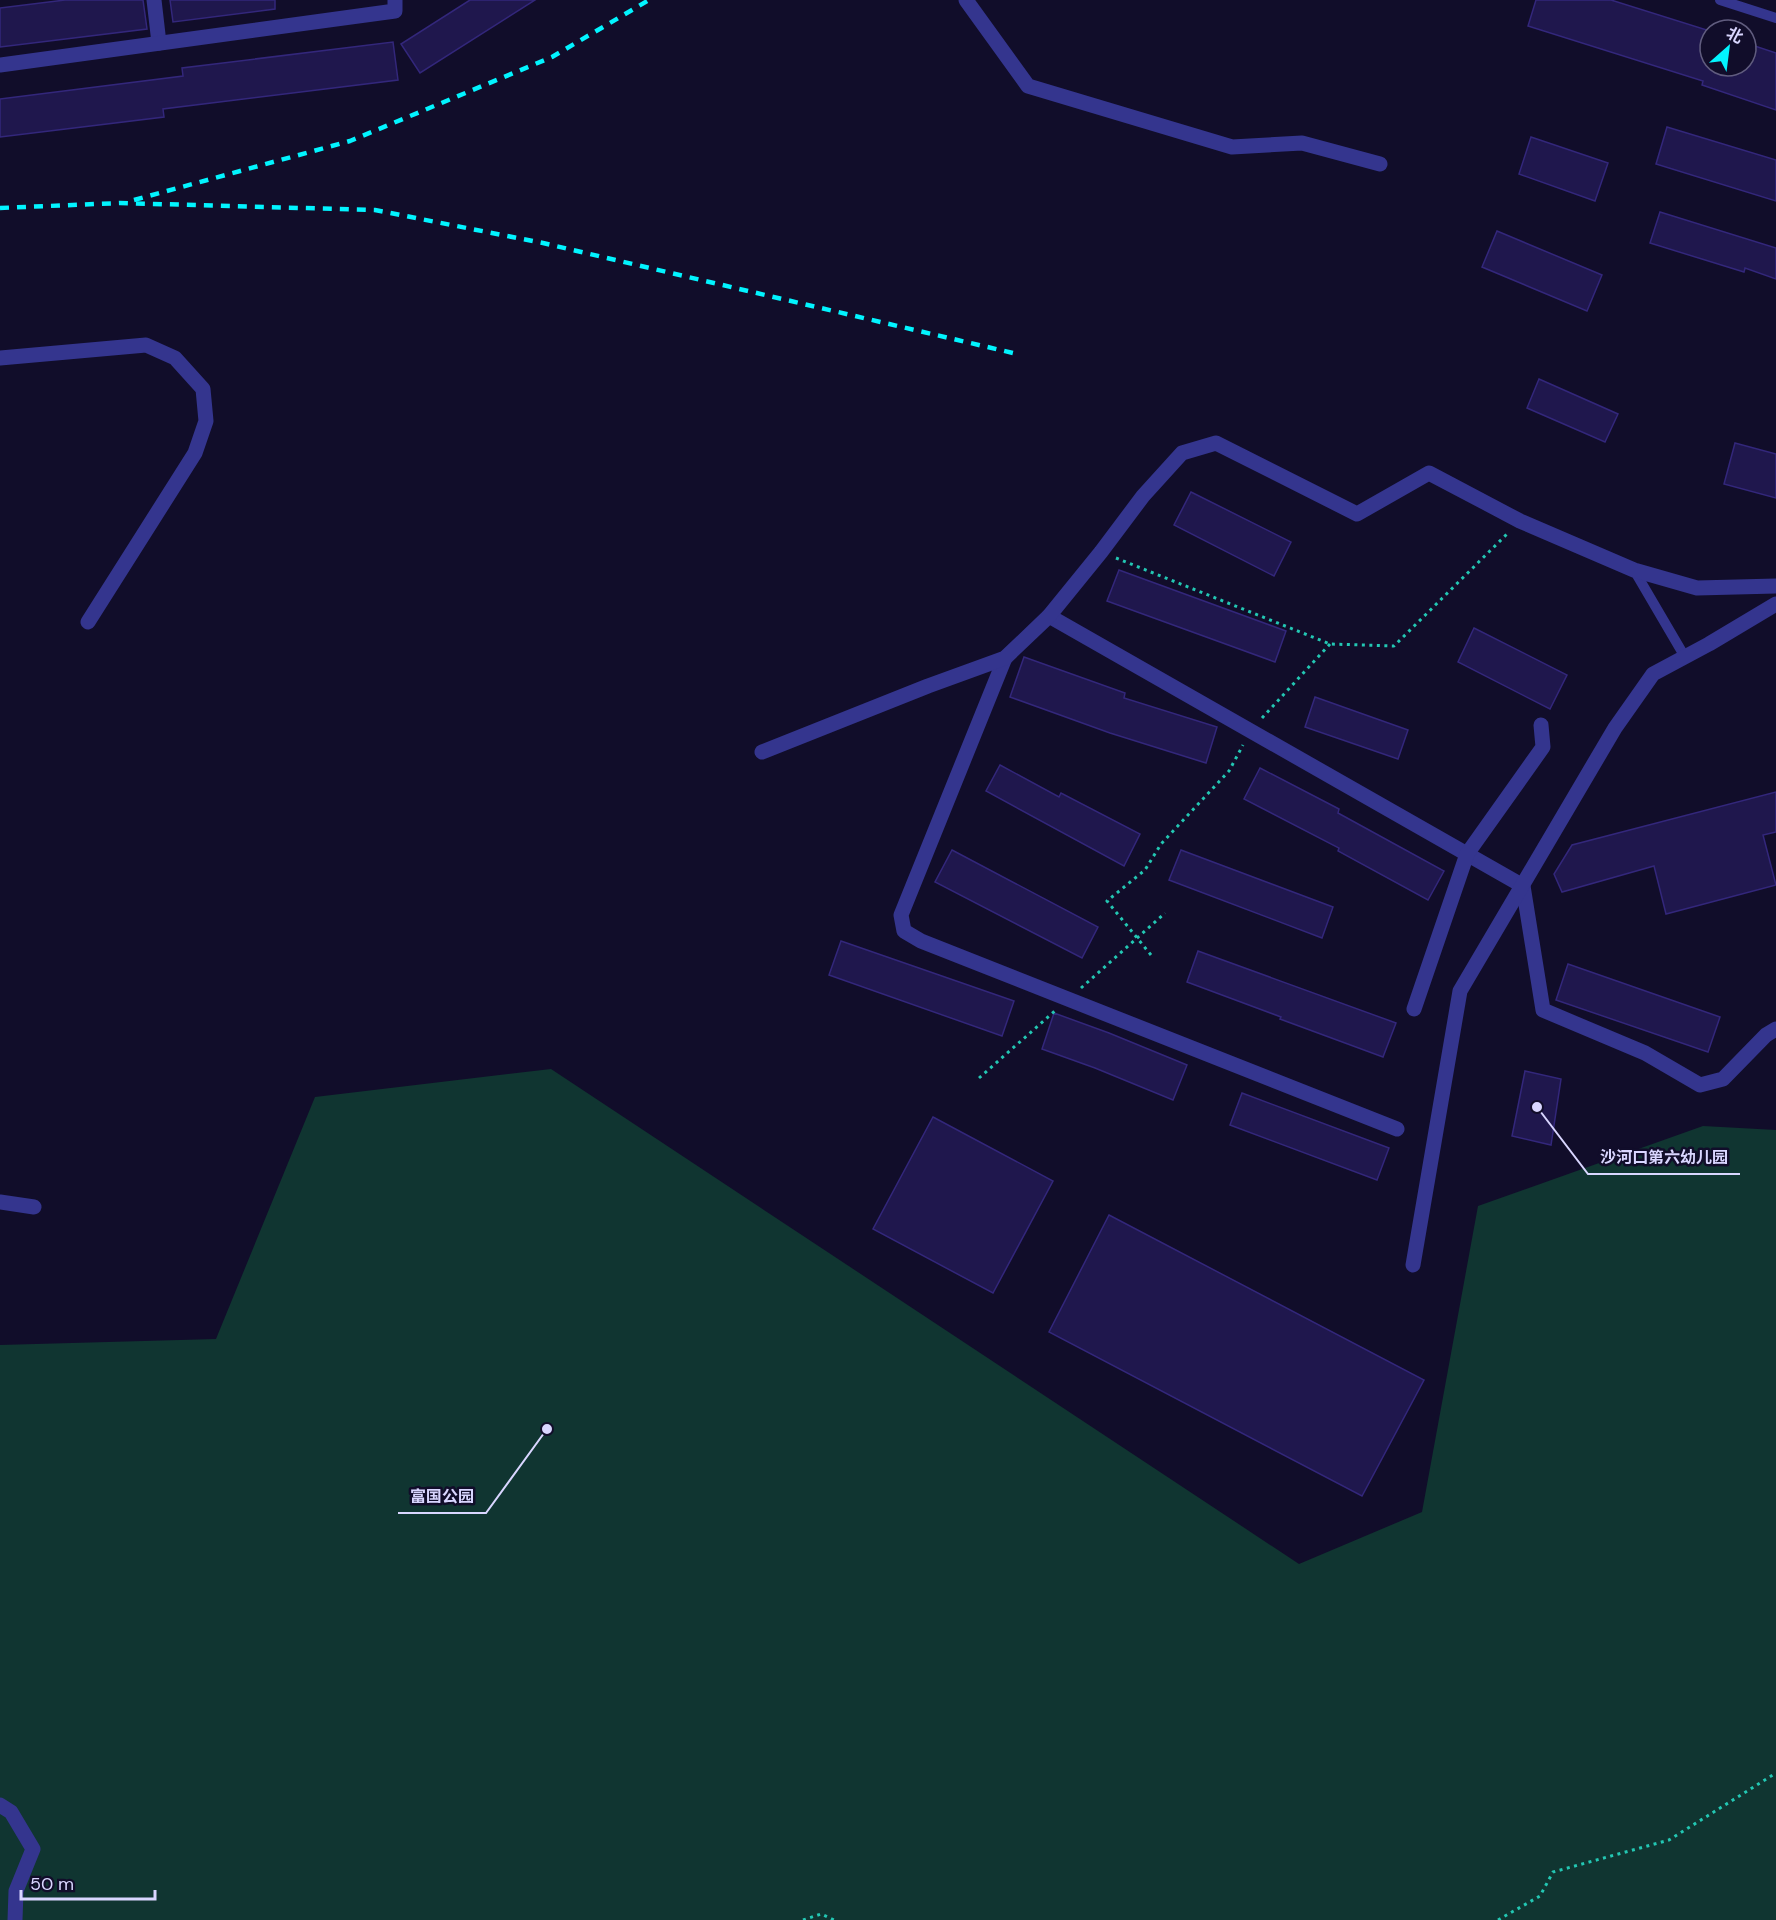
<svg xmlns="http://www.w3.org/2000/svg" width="1776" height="1920" font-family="'DM Sans','Noto Sans SC',sans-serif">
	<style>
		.green { fill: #103531 }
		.building { fill: #1f174d; stroke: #33277b; stroke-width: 1.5 }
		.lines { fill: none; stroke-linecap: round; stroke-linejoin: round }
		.path { stroke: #23c7b3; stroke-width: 3; stroke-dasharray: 3 4.5; stroke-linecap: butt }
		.lane { stroke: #34358e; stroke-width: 10 }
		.street { stroke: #34358e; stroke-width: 15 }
		.rail { stroke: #02f4ff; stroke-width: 4.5; stroke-dasharray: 9 8; stroke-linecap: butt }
		.leader { fill: none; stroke: #d9d6ff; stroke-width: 2 }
		.callout-dot { fill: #d9d6ff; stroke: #110d2a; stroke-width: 2 }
		.callout-label { font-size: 16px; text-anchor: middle; font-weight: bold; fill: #d9d6ff; stroke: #110d2a; stroke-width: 5; stroke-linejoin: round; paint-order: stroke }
	</style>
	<rect width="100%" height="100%" fill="#110d2a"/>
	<path class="green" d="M551 1069 1299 1564 1422 1512 1478 1206 1703 1126 1776 1130V1920H0V1345L216 1339 315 1097Z"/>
	<g class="building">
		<path d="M65 0H143L147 29 0 47V8Z"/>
		<path d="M170 0H275V9L173 22Z"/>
		<path d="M470 0H535L420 73 401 44Z"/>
		<path d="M1536 0H1611L1710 31V66H1746V43L1776 53V110L1702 85 1703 81 1528 26Z"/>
		<path d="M393 42 398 80 163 109 164 117 0 137V99L183 76 182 68Z"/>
		<path d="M1667 127 1776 160V201L1656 164Z"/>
		<path d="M1531 137 1608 163 1595 201 1519 174Z"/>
		<path d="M1660 212 1776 248V279L1745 268 1744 272 1650 243Z"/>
		<path d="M1497 231 1602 275 1587 311 1482 267Z"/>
		<path d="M1539 379 1618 414 1605 442 1527 408Z"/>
		<path d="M1735 443 1776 454V498L1724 484Z"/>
		<path d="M1191 492 1291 542 1274 576 1174 525Z"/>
		<path d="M1119 570 1286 631 1275 662 1107 601Z"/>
		<path d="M1474 628 1567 675 1550 709 1458 662Z"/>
		<path d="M1024 657 1125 693 1124 698 1217 727 1206 763 1110 733 1010 697Z"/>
		<path d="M1315 697 1408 730 1398 759 1305 727Z"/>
		<path d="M1000 765 1059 797 1061 793 1140 834 1124 866 986 791Z"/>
		<path d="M1260 768 1339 809 1338 813 1444 871 1428 900 1338 851 1339 848 1244 799Z"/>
		<path d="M1776 792V832L1763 835 1776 885 1666 914 1654 866 1562 892 1554 874 1572 845Z"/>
		<path d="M952 850 1098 927 1082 958 935 882Z"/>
		<path d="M1181 850 1333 907 1322 938 1169 880Z"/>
		<path d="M841 941 1014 1001 1002 1036 829 975Z"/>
		<path d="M1198 951 1396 1023 1383 1057 1280 1019 1281 1017 1187 982Z"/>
		<path d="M1568 964 1720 1017 1708 1052 1556 1000Z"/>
		<path d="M1054 1013 1109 1033 1187 1065 1173 1100 1095 1068 1042 1049Z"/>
		<path d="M1525 1071 1561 1079 1551 1145 1512 1136Z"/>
		<path d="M1242 1093 1389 1148 1377 1180 1230 1125Z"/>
		<path d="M933 1117 1053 1181 993 1293 873 1229Z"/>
		<path d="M1109 1215 1424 1380 1362 1496 1049 1332Z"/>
	</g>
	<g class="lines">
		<g class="path">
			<path d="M1116 558 1330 644 1394 646 1508 533"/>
			<path d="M1262 718 1330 644"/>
			<path d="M1151 955 1107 901 1145 870 1161 844 1229 771 1243 745"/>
			<path d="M1081 988 1165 913"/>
			<path d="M979 1078 1056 1010"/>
			<path d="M803 1920 821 1914 834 1920"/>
			<path d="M1498 1920 1540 1896 1553 1872 1669 1840 1776 1773"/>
		</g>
		<g class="lane">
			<path d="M1720 0 1776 18"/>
			<path d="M1634 570 1685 657"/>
		</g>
		<g class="street">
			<path d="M154 0 159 43"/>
			<path d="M966 0 1028 86 1232 147 1302 143 1380 164"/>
			<path d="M0 65 395 11V0"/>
			<path d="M0 358 146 345 175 358 203 389 206 421 195 453 88 622"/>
			<path d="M1049 616 1523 886 1543 1010 1645 1053 1700 1085 1723 1079 1766 1035 1776 1029"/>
			<path d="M1005 658 901 915 904 931 921 941 1397 1129"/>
			<path d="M762 752 928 686 1005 658 1049 616 1101 552 1143 496 1182 453 1216 443 1357 514 1429 473 1520 521 1634 570 1697 588 1776 586"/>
			<path d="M1414 1009 1467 854 1543 747 1541 725"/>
			<path d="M0 1202 34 1207"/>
			<path d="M1413 1265 1460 991 1615 728 1653 674 1709 644 1776 604"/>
			<path d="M0 1805 11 1812 33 1849 16 1891 15 1920"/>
		</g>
		<g class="rail">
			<path d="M134 200 350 141 552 57 649 0"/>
			<path d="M0 208 120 203 375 210 543 243 1013 353"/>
		</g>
	</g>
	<path class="leader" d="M1537 1107L1588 1174H1740M547 1429L486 1513H398"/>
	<g class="callout-dot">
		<circle cx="1537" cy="1107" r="6"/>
		<circle cx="547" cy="1429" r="6"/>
	</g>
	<g class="callout-label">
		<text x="1664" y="1163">沙河口第六幼儿园</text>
		<text x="442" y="1502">富国公园</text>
	</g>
	<g transform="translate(1728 48) rotate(28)"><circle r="28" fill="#110d2a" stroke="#615d7f" stroke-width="1.5"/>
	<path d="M0-4.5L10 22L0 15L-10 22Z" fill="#02f4ff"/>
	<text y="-9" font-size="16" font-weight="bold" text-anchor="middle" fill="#d9d6ff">北</text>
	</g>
	<path d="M21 1890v9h134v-9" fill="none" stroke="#d9d6ff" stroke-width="3"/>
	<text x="30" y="1890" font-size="18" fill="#d9d6ff" stroke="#110d2a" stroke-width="4.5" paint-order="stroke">50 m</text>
</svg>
